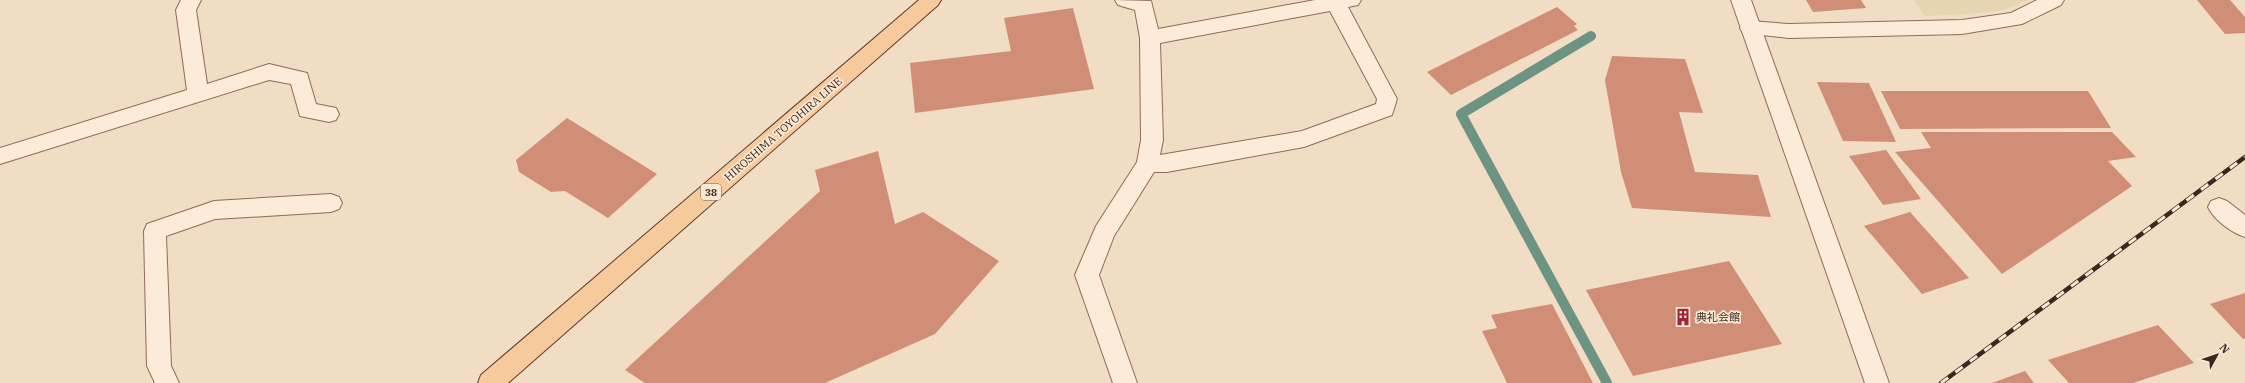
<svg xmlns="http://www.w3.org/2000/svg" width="2245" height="383" font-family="'IBM Plex Serif','Noto Sans JP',serif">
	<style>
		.farmland { fill: #e7d5b1 }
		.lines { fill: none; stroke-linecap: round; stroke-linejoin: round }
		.stream { stroke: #6c9383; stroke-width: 10 }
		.building { fill: #d18e77 }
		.minor-casing { stroke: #8d6c59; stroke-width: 2 }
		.tertiary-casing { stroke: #8d6c59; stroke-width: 2 }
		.primary-casing { stroke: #5a3b2d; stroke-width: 2 }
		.minor { fill: #fbebd8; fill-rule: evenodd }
		.tertiary { fill: #fbebd8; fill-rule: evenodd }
		.primary { fill: #f6ca9a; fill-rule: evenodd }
		.rail-casing { stroke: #3c271e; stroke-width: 4.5 }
		.rail { stroke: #f8e8d4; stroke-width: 3; stroke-dasharray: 9; stroke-linecap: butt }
		.labels { text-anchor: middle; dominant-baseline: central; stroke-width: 3.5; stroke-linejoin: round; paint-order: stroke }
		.shield { fill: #f8e8d4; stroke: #746155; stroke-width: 1 }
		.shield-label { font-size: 10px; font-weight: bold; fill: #3c271e }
		.street-label { font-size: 11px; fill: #3c271e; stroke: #f8e8d4 }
		.poi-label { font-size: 11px; fill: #3c271e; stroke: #f8e8d4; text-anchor: start }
	</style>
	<rect width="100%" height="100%" fill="#f1dcc4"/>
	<path class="farmland" d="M1914 0H2029L2003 10 1968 14 1925 16Z"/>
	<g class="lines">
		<path class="stream" d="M1591 36 1461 114 1607 383"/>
	</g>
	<g class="building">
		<path d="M1806 0H1861L1866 8 1813 12Z"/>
		<path d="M2197 0H2230L2245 17V33L2225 34Z"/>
		<path d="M1557 7 1577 24 1574 26 1578 30 1451 95 1427 72Z"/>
		<path d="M1073 8 1094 89 915 113 910 63 1011 51 1004 18Z"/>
		<path d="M1612 56 1685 59 1703 113 1679 112 1695 172 1758 175 1771 217 1632 208 1621 172 1605 80Z"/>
		<path d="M1817 82 1869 83 1896 142 1843 141Z"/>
		<path d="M1881 91H2088L2111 128 1900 129Z"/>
		<path d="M567 118 657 174 608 218 565 191 551 192 519 172 516 160Z"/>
		<path d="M1921 132H2112L2136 157 2108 161 2132 186 2002 274 1895 152 1931 148Z"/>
		<path d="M1886 150 1921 199 1883 205 1849 156Z"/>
		<path d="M878 151 895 224 923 212 999 261 935 334 825 383H645L625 370 820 191 815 170Z"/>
		<path d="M1910 212 1969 278 1922 294 1864 226Z"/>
		<path d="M1729 261 1782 344 1633 376 1586 290Z"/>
		<path d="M2245 293V338L2243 339 2210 304Z"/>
		<path d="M1552 304 1593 383H1507L1482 331 1497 328 1491 315Z"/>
		<path d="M2158 325 2194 363 2133 383H2069L2048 360Z"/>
		<path d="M2025 371 2034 383H1992Z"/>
	</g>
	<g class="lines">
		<g class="minor-casing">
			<g id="minor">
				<path d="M181 0H201L196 10 207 84 269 64 307 73 316 104 336 108 339 114 336 120 329 122 300 116 291 84 269 80 0 164V148L187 90 176 10Z"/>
				<path d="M1115 0 1151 1 1158 29 1315 0H1361L1358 5 1348 7 1397 99 1392 115 1304 147 1167 172H1154L1114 236 1099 275 1137 383H1113L1075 275 1096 226 1137 162 1141 140 1140 38 1135 10 1118 5ZM1330 11 1377 99 1376 104 1302 131 1160 155 1163 140 1160 43Z"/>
				<path d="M2037 0H2064L2061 5 2022 24 1962 34 1789 38 1743 33 1740 28 1743 23 1750 21 1789 24 1962 20 2011 13Z"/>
				<path d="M331 194 339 197 342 203 339 209 331 212 215 219 166 236 171 366 179 383H155L147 366 144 231 147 224 214 201Z"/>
				<path d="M2219 198 2227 201 2245 215V237C2232 233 2214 220 2208 207L2211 201Z"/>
			</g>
		</g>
		<g class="tertiary-casing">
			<path id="tertiary" d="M1731 0H1751L1889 383H1865Z"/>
		</g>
		<g class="primary-casing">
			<path id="primary" d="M919 0H941L938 5 508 383H478L481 375Z"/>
		</g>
		<use href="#minor" class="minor"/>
		<use href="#tertiary" class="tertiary"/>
		<use href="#primary" class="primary"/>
		<g class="rail-casing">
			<path id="rail" d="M1941 383 2245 157"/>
		</g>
		<use href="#rail" class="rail"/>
	</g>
	<defs>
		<g id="building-bare" transform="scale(1.38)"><path d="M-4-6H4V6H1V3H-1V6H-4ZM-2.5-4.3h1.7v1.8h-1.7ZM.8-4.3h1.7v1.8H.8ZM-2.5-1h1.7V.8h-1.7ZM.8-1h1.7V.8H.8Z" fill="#a0253a" stroke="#f8e8d4" stroke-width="2.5" paint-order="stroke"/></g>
	</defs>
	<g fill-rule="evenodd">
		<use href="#building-bare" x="1683" y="317"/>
	</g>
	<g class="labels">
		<rect class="shield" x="701" y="184" width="20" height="16" rx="3"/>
		<g class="shield-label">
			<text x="711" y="192">38</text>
		</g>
		<g class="street-label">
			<text transform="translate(783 129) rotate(-41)">HIROSHIMA TOYOHIRA LINE</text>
		</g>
		<g class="poi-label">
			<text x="1696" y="317">典礼会館</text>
		</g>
	</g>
	<g transform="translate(2217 355) rotate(50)" stroke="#f8e8d4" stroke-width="3" paint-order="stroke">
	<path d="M0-3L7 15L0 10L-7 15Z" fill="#3c271e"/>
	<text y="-6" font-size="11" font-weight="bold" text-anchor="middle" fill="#3c271e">N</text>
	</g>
</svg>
